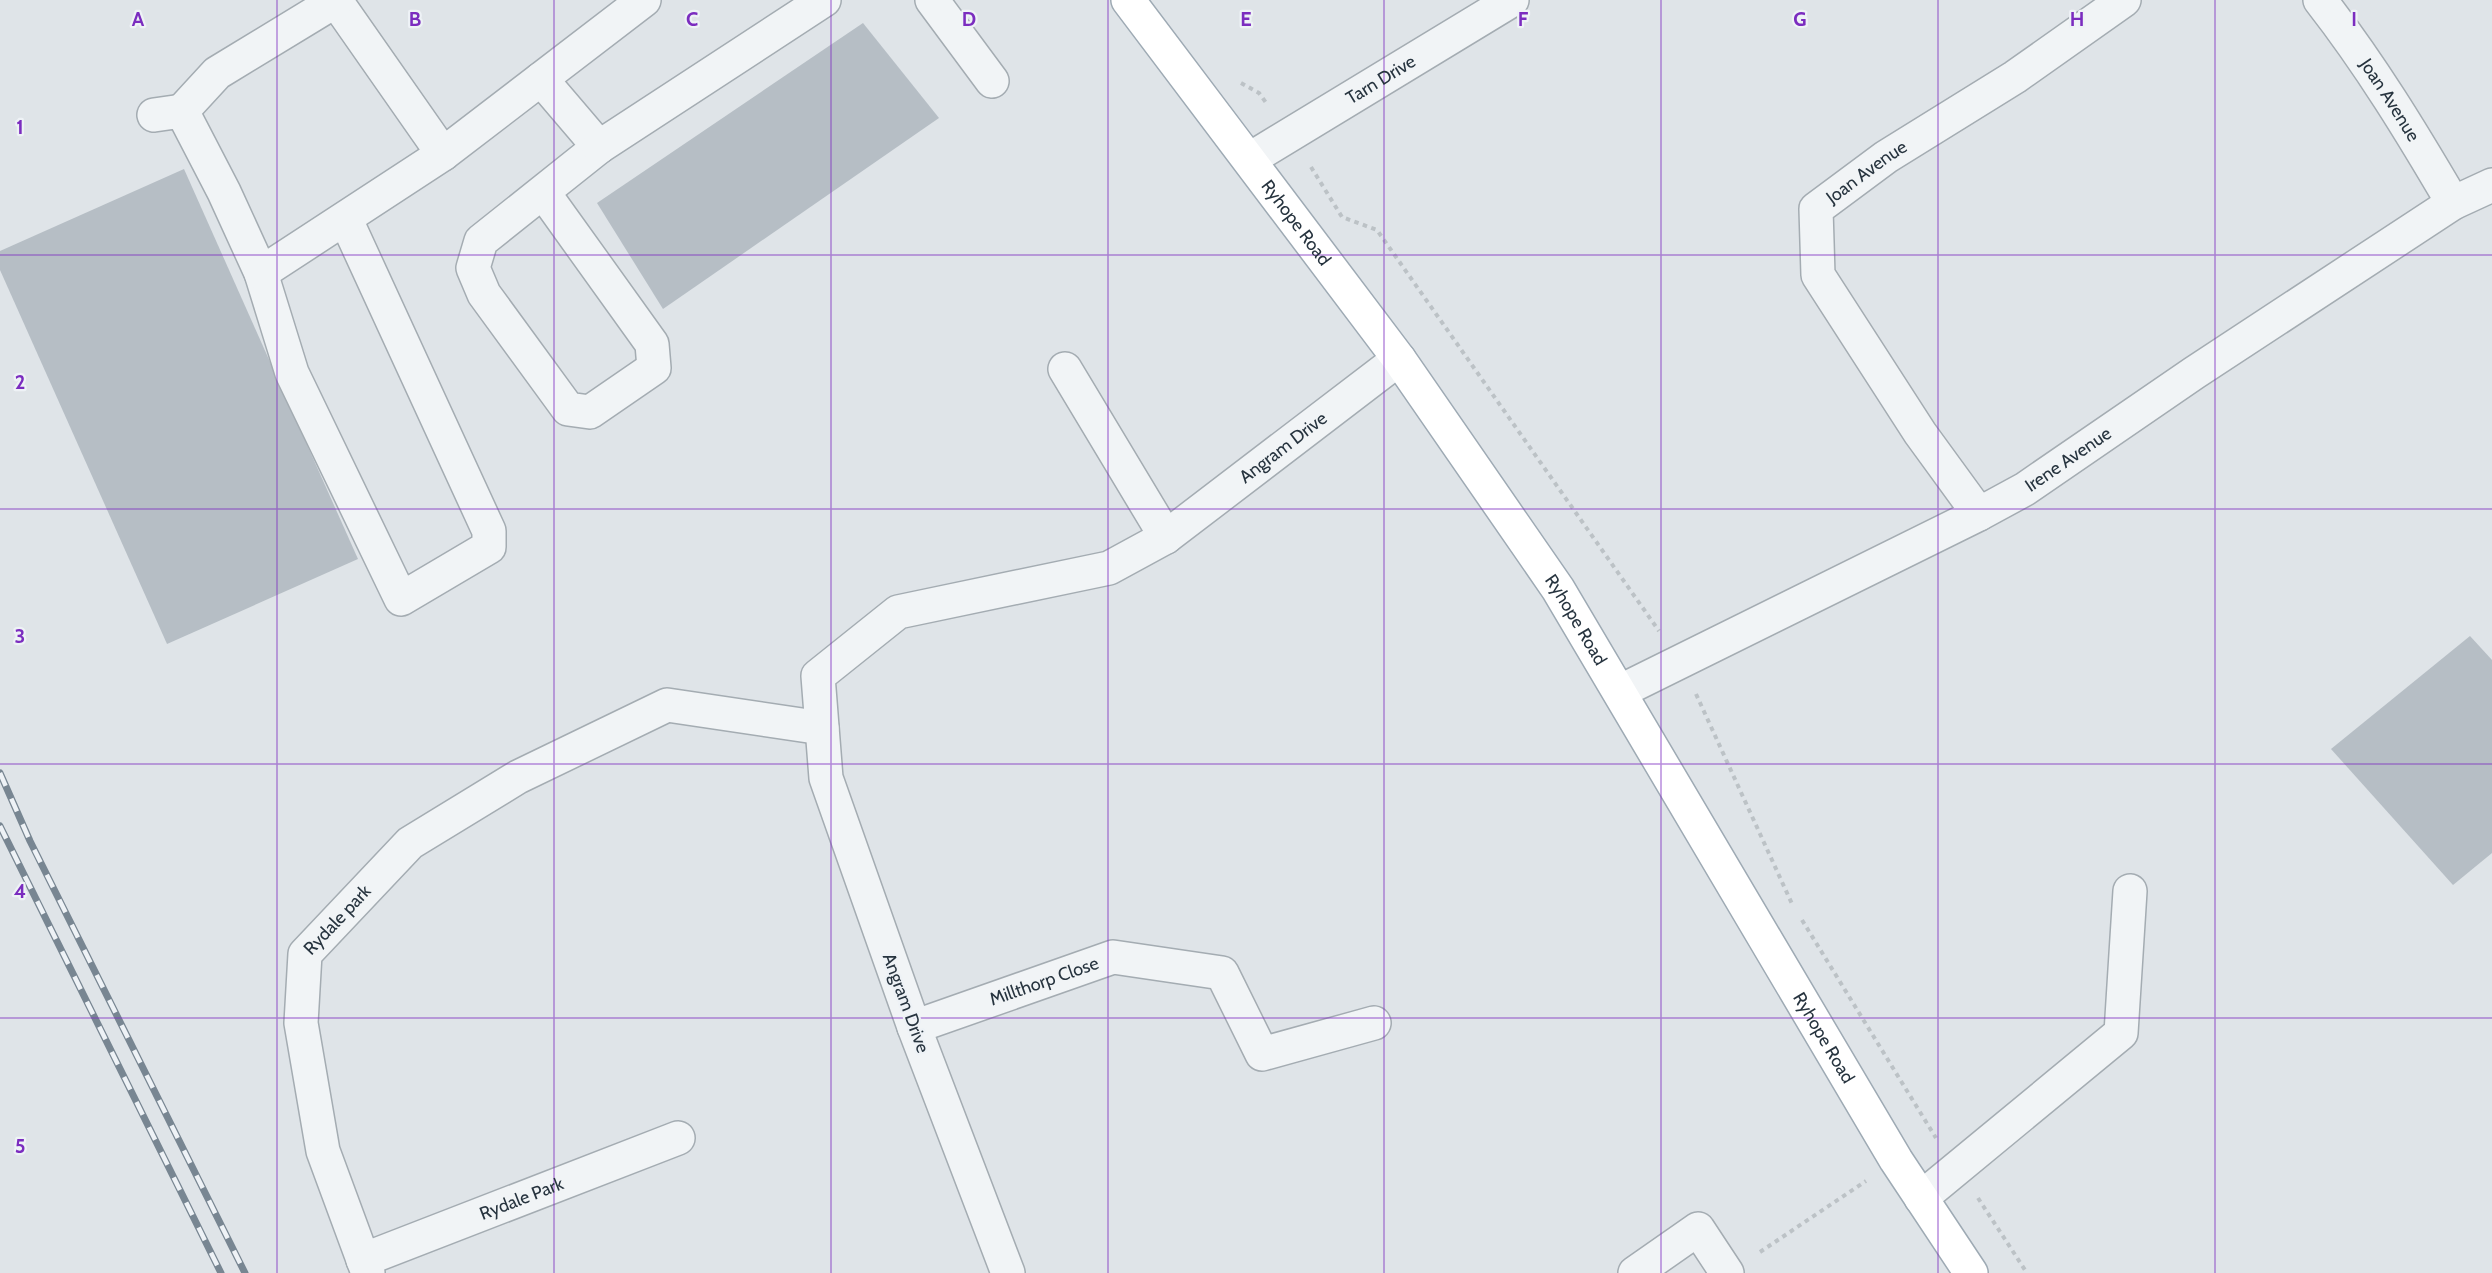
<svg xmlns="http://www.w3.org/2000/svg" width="2492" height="1273" font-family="Cabin,sans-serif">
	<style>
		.building { fill: #b6bec5 }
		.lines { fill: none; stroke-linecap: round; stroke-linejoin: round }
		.minor-casing { stroke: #a4acb2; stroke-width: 36 }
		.major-casing { stroke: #9eaab4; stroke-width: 36 }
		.path { stroke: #bcc2c6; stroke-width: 4; stroke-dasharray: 4.5 4.5; stroke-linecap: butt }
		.minor { stroke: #f1f4f6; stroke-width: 33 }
		.major { stroke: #fff; stroke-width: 33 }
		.rail-casing { stroke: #788692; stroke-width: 7 }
		.rail { stroke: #eef2f6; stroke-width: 4.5; stroke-dasharray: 14; stroke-linecap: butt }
		.grid { fill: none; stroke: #7b2cbf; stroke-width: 1.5; stroke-opacity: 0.55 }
		.labels { text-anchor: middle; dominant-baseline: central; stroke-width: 4.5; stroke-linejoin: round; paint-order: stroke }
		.street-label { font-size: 18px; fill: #27343f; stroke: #eef2f6 }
		.grid-label { font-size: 20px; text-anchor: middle; font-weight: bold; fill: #7b2cbf; stroke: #eef2f6; stroke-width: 4.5; stroke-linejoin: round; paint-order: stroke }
	</style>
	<rect width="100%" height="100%" fill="#dfe4e8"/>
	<g class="building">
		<path d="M863 23 939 118 663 309 597 203Z"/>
		<path d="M184 169 358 559 167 644 0 270V251Z"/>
		<path d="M2470 636 2492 660V853L2453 885 2331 749Z"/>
	</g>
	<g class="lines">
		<g class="minor-casing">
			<g id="minor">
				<path d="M932 0 992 81"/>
				<path id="s1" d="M2320 0C2370 64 2412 133 2453 203"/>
				<path d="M336 1 443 154"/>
				<path d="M541 79 599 147 481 241 473 268 484 294 568 409 590 412 654 368 652 344 543 192"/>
				<path d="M182 111 217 73 337 0"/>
				<path d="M154 115 182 111 224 192 261 273 292 373 401 599 489 547V531L346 220"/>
				<path d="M599 147 824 0"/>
				<path id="s2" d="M1250 159 1512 0"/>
				<path d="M261 273 443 154 644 0"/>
				<path d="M1065 369 1166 537"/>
				<path id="s3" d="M1979 514 1920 433 1818 275 1816 209 1886 157 2015 77 2124 0"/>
				<path id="s4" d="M1621 691 1979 514 2025 489 2194 373 2453 203 2492 185"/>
				<path id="s5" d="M914 1027 1113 957 1222 973 1262 1054 1374 1023"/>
				<path d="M1921 1198 2121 1033 2130 891"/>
				<path id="s6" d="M363 1260 678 1138"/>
				<path id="s7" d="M368 1273 323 1151 301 1023 305 954 410 843 518 777 667 705 822 728"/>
				<path id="s8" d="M1008 1273 914 1027 826 778 818 676 898 612 1109 568 1166 537 1399 359"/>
				<path d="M1635 1273 1698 1229 1727 1273"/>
			</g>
		</g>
		<g class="major-casing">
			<g id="major">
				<path id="s9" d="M1128 0 1399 359 1558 589 1896 1160 1971 1273"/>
			</g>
		</g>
		<g class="path">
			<path d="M1241 83 1259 93 1267 104"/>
			<path d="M1311 167 1342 217 1377 230 1659 631"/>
			<path d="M1696 694 1793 906"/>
			<path d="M1802 920 1936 1138"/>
			<path d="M1978 1198 2027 1273"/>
			<path d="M1760 1252 1866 1181"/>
		</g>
		<use href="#minor" class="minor"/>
		<use href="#major" class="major"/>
		<g class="rail-casing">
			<g id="rail">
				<path d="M0 773 30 841 245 1273"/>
				<path d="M0 826 221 1273"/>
			</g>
		</g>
		<use href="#rail" class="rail"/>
	</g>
	<path class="grid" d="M277 0V1273M554 0V1273M831 0V1273M1108 0V1273M1384 0V1273M1661 0V1273M1938 0V1273M2215 0V1273M0 255H2492M0 509H2492M0 764H2492M0 1018H2492"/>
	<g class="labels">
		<g class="street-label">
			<text stroke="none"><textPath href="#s2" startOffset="153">Tarn Drive</textPath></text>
			<text stroke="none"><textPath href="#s1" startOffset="122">Joan Avenue</textPath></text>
			<text stroke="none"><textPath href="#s3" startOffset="417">Joan Avenue</textPath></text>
			<text stroke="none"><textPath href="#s9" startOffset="279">Ryhope Road</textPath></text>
			<text stroke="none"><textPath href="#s8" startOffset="1160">Angram Drive</textPath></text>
			<text stroke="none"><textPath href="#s4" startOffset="504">Irene Avenue</textPath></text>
			<text stroke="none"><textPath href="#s9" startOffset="765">Ryhope Road</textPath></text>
			<text stroke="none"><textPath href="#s7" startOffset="376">Rydale park</textPath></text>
			<text stroke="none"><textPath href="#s5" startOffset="138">Millthorp Close</textPath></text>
			<text transform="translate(906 1003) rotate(70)">Angram Drive</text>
			<text stroke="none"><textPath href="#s9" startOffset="1251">Ryhope Road</textPath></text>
			<text stroke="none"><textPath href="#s6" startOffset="170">Rydale Park</textPath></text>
		</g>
	</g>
	<g class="grid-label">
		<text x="138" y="26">A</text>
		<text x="415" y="26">B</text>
		<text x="692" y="26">C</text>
		<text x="969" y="26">D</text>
		<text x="1246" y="26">E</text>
		<text x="1523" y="26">F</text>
		<text x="1800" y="26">G</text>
		<text x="2077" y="26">H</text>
		<text x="2354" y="26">I</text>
		<text x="20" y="134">1</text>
		<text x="20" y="389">2</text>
		<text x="20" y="643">3</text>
		<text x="20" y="898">4</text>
		<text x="20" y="1153">5</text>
	</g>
</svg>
